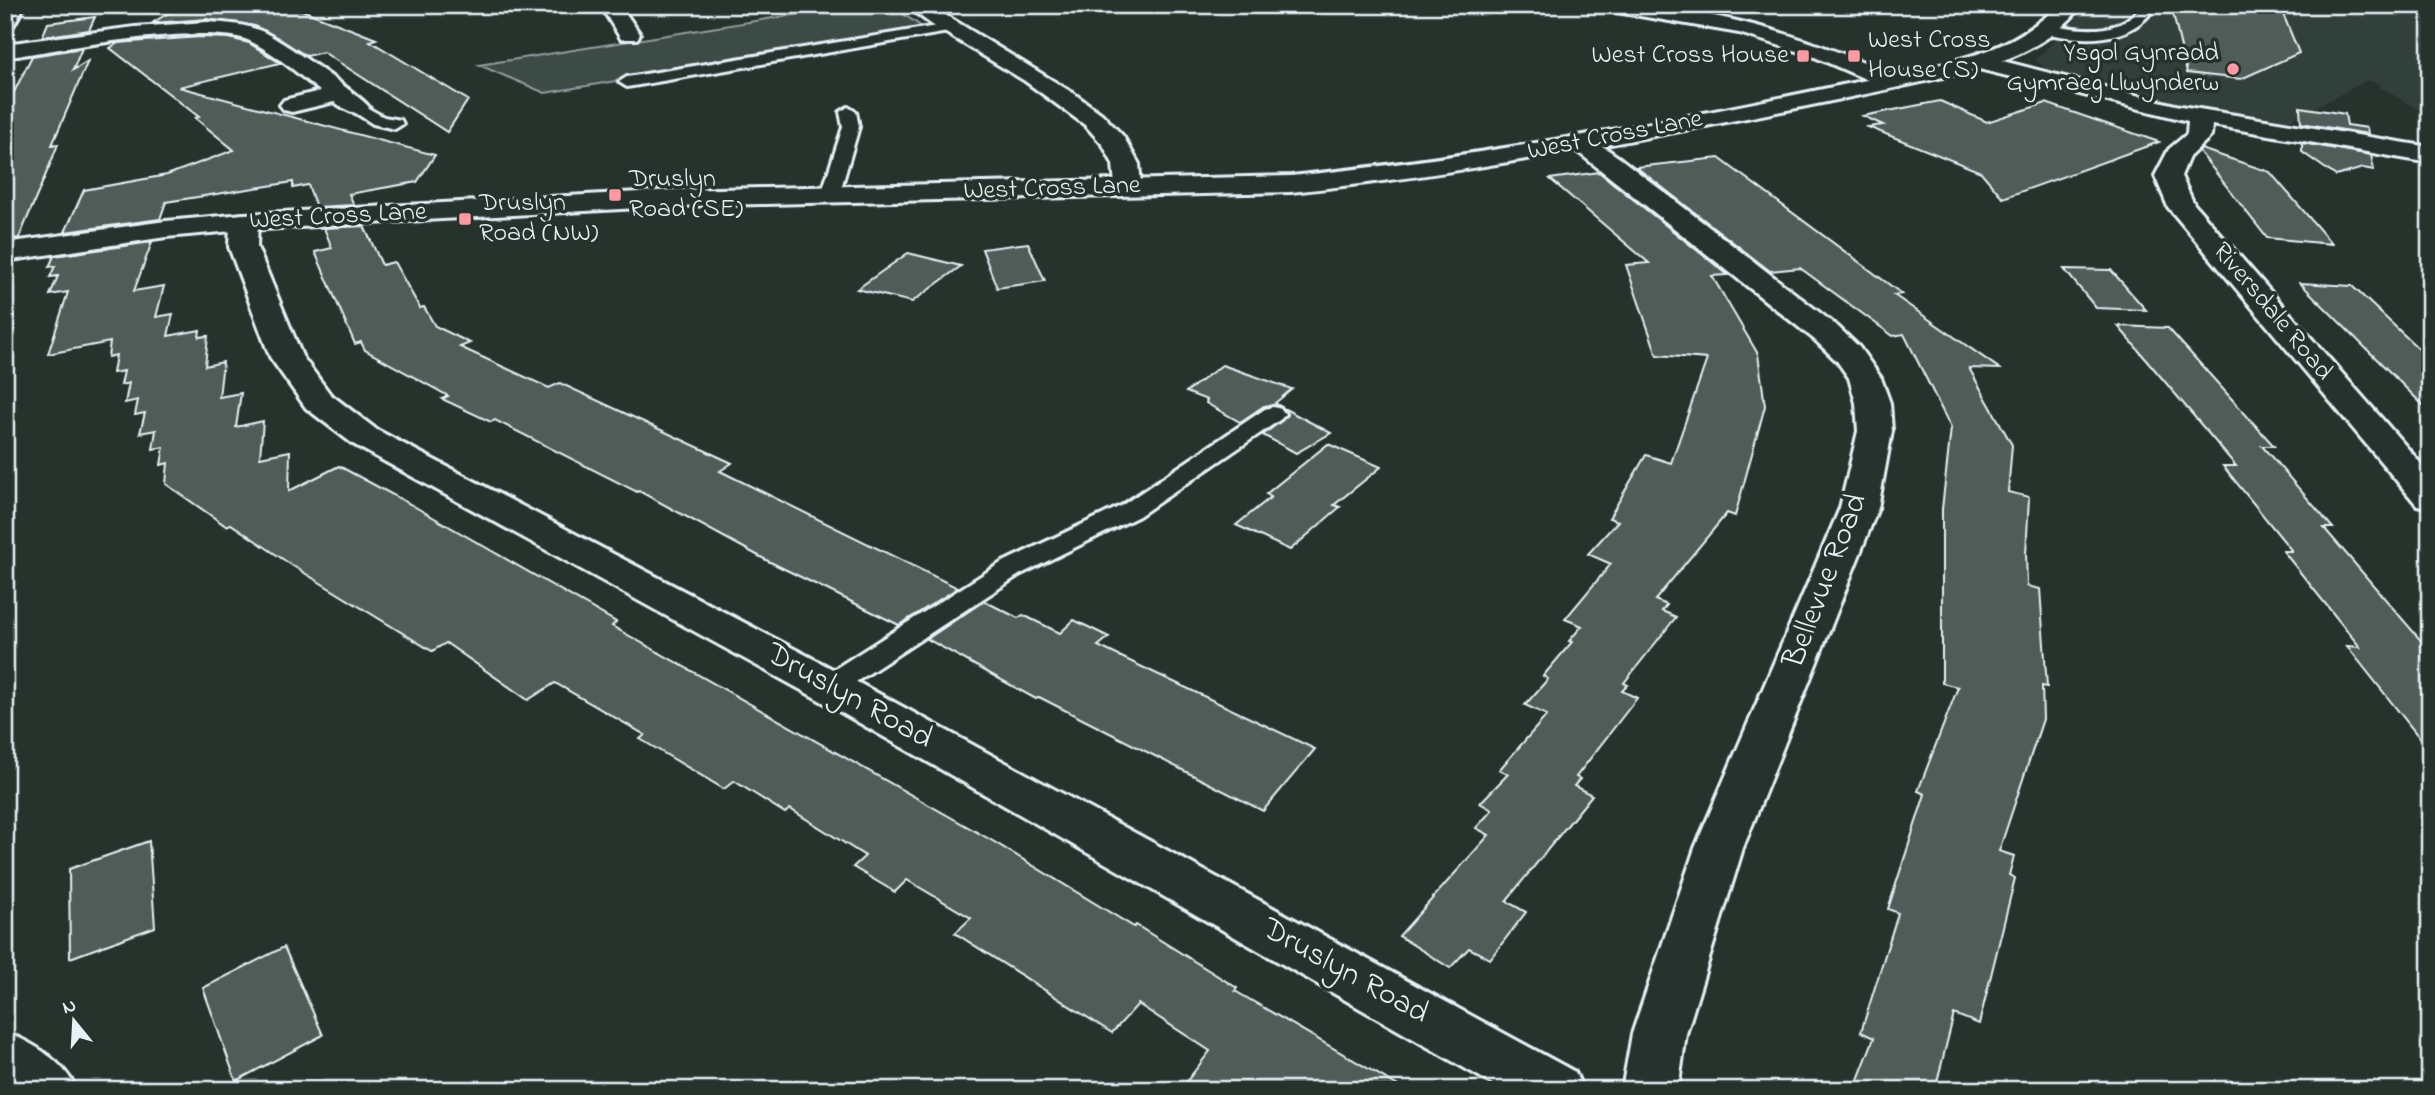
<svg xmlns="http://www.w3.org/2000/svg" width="2435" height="1095" font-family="'Indie Flower',sans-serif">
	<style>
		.built { fill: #333f3a }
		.green { fill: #3e4b47; stroke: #939ea0; stroke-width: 2 }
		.building { fill: #505c59; stroke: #e8f1f8; stroke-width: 2 }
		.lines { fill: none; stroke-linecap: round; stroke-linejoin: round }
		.service-casing { stroke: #e8f1f8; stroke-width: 6 }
		.minor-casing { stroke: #e8f1f8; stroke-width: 6 }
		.tertiary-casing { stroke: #e8f1f8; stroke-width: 6 }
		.service { fill: #26332d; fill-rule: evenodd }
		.minor { fill: #26332d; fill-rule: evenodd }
		.tertiary { fill: #26332d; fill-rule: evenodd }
		.poi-dot { fill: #ff9aa2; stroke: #26332d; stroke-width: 2.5 }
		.labels { text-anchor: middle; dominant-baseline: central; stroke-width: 7; stroke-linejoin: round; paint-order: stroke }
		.far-poi-label { font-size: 26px; fill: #e8f1f8; stroke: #26332d; text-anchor: start }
		.far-street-label { font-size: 26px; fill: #e8f1f8; stroke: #26332d }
		.street-label { font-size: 32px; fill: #e8f1f8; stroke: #26332d }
	</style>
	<rect width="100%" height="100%" fill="#26332d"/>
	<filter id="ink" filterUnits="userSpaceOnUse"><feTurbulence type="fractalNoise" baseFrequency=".0143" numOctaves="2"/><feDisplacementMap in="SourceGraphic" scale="14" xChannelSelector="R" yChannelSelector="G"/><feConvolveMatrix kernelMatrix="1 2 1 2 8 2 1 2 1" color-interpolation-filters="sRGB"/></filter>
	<g filter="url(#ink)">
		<path class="built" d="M2089 5H2430V117L2380 87 2381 84 2368 80 2276 127 2050 73 2036 60Z"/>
		<path class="green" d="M855 5H890L925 29 545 93 479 65Z"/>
		<g class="building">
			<path d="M182 5H289L376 39 370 41 468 100 447 132 323 52 307 56 255 26 207 19 152 23Z"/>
			<path d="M2171 5H2251L2281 9 2299 53 2241 79 2187 73Z"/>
			<path d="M95 17 89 30 42 37 48 23Z"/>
			<path d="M201 37 229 38 249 43 280 63 179 87 435 155 417 182 349 194 354 205 316 207 308 185 293 188V182L166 202 160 219 65 232 84 190 167 175 234 150 195 118 199 117 110 48 118 43 131 42Z"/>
			<path d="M82 48 73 70 88 61 52 145 58 144 51 162 19 238 5 240V110L32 56Z"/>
			<path d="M1940 101 1987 122 2046 103 2159 142 2003 198 1981 172 1868 127 1883 125 1863 116Z"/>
			<path d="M2300 107 2345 114 2347 125 2367 128 2368 134 2301 123Z"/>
			<path d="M2302 143 2371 155 2374 170 2363 168 2336 176 2302 152Z"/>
			<path d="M2201 149 2270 172 2332 244 2267 238 2199 151Z"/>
			<path d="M1719 158 1902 294 1894 295 2000 369 1969 368 2012 445 2008 492 2029 497 2026 554 2027 586 2040 589 2047 687 2042 686 2043 719 1999 851 2014 856 2009 875 2015 878 1979 1024 1954 1014 1935 1090H1854L1874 1038 1861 1032 1898 913 1888 909 1925 794 1918 791 1958 687 1942 683V509L1951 428 1904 334 1893 336 1800 268 1770 271 1636 167Z"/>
			<path d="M1599 172 1728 275 1712 276 1758 354 1765 406 1735 516 1727 513 1655 600 1667 605 1662 611 1676 617 1624 683 1628 685 1622 691 1637 698 1576 777 1580 779 1574 786 1592 795 1506 901 1526 912 1490 959 1469 948 1450 968 1399 936 1489 835 1476 828 1492 810 1480 803 1508 774 1499 770 1547 715 1525 705 1548 679 1543 676 1572 642 1569 641 1582 626 1565 619 1611 564 1588 554 1618 521 1609 518 1646 455 1671 463 1707 359 1657 355 1626 265 1649 263 1550 179Z"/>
			<path d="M364 226 382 265 394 262 420 308 424 307 435 326 470 343 460 347 549 388 560 383 732 463 720 471 958 588 899 625 768 561 639 491 637 492 495 420 491 422 442 399 448 396 365 350 361 342 355 344 315 252 332 248 324 228Z"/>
			<path d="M152 242 134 291 164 286 156 317 173 314 168 336 200 330 199 337 208 336 205 366 223 362 219 397 241 393 236 427 263 421 260 457 290 451 289 491 339 466 410 504 616 622 612 626 991 840 1134 927 1136 925 1237 988 1235 991 1405 1090H1180L1210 1051 1138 1004 1112 1033 955 933 971 918 907 880 895 892 853 867 865 856 790 809 785 813 734 781 724 789 640 739 645 735 555 683 528 700 446 643 432 651 293 566 231 524 226 526 166 484 168 463 161 465 164 447 153 449 156 430 140 433 145 413 135 415 138 400 125 403 129 383 121 385 124 371 113 373 116 355 108 357 110 342 48 354 68 292 50 295 58 276 50 277 55 266 49 267 54 256Z"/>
			<path d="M1028 243 1045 281 997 288 982 249Z"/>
			<path d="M908 253 961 266 912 302 857 289Z"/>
			<path d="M2064 269 2111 270 2146 310 2096 308Z"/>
			<path d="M2300 283 2352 286 2420 350H2430V412Z"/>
			<path d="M2118 326 2168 328 2274 446H2262L2333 528H2324L2430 651V751L2347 646 2360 647 2283 551H2292L2223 466H2236Z"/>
			<path d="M1222 365 1292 389 1275 403 1280 406H1264L1240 422 1206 403 1207 400 1186 392Z"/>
			<path d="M1283 408 1331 433 1296 453 1263 435 1287 416Z"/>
			<path d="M1328 444 1381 467 1334 505 1340 507 1290 550 1236 525 1271 497 1266 494Z"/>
			<path d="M984 601 1018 618 1023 615 1060 633 1074 620 1109 637 1098 646 1315 749 1263 811 1039 697 1036 699 927 639Z"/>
			<path d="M149 841 155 927 70 958 69 869Z"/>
			<path d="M284 947 323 1035 236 1081 203 988Z"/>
		</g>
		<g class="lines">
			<g class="service-casing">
				<g id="service">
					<path d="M2138 5H2152L2153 10C2127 45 2078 41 2040 32L2038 29C2053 16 2105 48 2139 9Z"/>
					<path d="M949 24 954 25V31L627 87 619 82 627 77Z"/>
					<path d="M357 102 384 117 401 120 403 124 395 129 373 124 351 110 349 107Z"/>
					<path d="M848 107 856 112 859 127 839 195 830 200 821 195 843 127 840 112Z"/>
					<path d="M1273 407 1281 409 1285 414 1281 419 1139 516 1019 575 839 693 829 696 819 693 814 686 819 679 1001 563 1121 506 1265 409Z"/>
				</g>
			</g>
			<g class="minor-casing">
				<g id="minor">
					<path d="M5 5H25L12 28 5 30Z"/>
					<path d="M600 5H620L640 34 637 39H621Z"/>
					<path d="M905 5H929L1073 93 1102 114 1123 136 1139 164 1141 185 1137 191 1128 193 1119 191 1115 185 1113 164 1103 145 1085 125 1025 81 931 24Z"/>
					<path d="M1601 5C1710 5 1801 35 1900 77L1903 82 1900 87H1884L1810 55 1739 33 1611 11Z"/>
					<path d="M207 22C226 23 244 24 261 31 277 37 360 95 369 107L365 112C352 115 345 109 334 102L292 112 284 110 280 105 284 100 320 91C298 74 275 53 250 41 207 21 57 50 5 58V44L135 27Z"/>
					<path d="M1979 55 2175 105 2430 147V163L2212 125 2211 136 2189 157 2181 176 2194 204 2430 474V508L2417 505 2168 207 2155 176 2169 149 2187 134 2188 121 1971 67 1968 62 1971 57Z"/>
					<path d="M1582 136 1591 138 1621 159 1837 326 1859 347 1881 378 1890 403 1892 431 1878 508 1743 848 1686 1034 1678 1090H1622L1632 1034 1695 848 1840 508 1858 431 1856 403 1849 378 1837 361 1815 340 1573 148 1570 143 1573 138Z"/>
					<path d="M244 214 254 216 258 222 257 247 302 356 330 394 377 430 844 675 1575 1072 1583 1090H1503L814 697 353 444 306 408 270 357 229 247 230 222 234 216Z"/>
					<path d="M5 1032C34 1043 64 1062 77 1090H5Z"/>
				</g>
			</g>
			<g class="tertiary-casing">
				<path id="tertiary" d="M2060 5H2082C2057 39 2015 59 1976 69 1892 90 1806 106 1721 123 1578 151 1436 177 1291 192L675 206 244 230 166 237 5 261V243L166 221 244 214 675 190 1291 176C1508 154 1723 111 1937 65 1991 52 2017 42 2060 5Z"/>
			</g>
			<use href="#service" class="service"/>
			<use href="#minor" class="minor"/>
			<use href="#tertiary" class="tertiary"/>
		</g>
	</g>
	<g class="poi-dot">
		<rect x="1796" y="49" width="14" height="14" rx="3.5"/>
		<rect x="1847" y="49" width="14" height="14" rx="3.5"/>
		<circle cx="2233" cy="69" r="7"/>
		<rect x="608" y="188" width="14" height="14" rx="3.5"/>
		<rect x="458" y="212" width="14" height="14" rx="3.5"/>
	</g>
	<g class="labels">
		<g class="far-poi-label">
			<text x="1868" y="41">West Cross<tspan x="1868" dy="30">House (S)</tspan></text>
			<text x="2219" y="54" text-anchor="end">Ysgol Gynradd<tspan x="2219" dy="30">Gymraeg Llwynderw</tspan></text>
			<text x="1789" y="56" text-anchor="end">West Cross House</text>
			<text x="629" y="180">Druslyn<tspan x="629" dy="30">Road (SE)</tspan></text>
			<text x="479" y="204">Druslyn<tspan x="479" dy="30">Road (NW)</tspan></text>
		</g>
		<g class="far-street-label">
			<text transform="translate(1615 136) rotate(-11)">West Cross Lane</text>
			<text transform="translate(1052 189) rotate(-2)">West Cross Lane</text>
			<text transform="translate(338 217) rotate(-3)">West Cross Lane</text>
			<text transform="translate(2272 312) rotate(50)">Riversdale Road</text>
		</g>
		<g class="street-label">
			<text transform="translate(1826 581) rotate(-69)">Bellevue Road</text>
			<text transform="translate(849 697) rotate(29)">Druslyn Road</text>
			<text transform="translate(1345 972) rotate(29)">Druslyn Road</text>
		</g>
	</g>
	<rect width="2435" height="1095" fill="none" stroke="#26332d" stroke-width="28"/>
	<rect x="14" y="14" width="2407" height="1067" fill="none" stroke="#e8f1f8" stroke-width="2.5" filter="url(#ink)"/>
	<g transform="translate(74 1021) rotate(342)" stroke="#26332d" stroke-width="5" paint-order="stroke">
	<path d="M0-5L12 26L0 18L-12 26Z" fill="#e8f1f8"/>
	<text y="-10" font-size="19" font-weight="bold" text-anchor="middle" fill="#e8f1f8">N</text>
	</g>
</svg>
